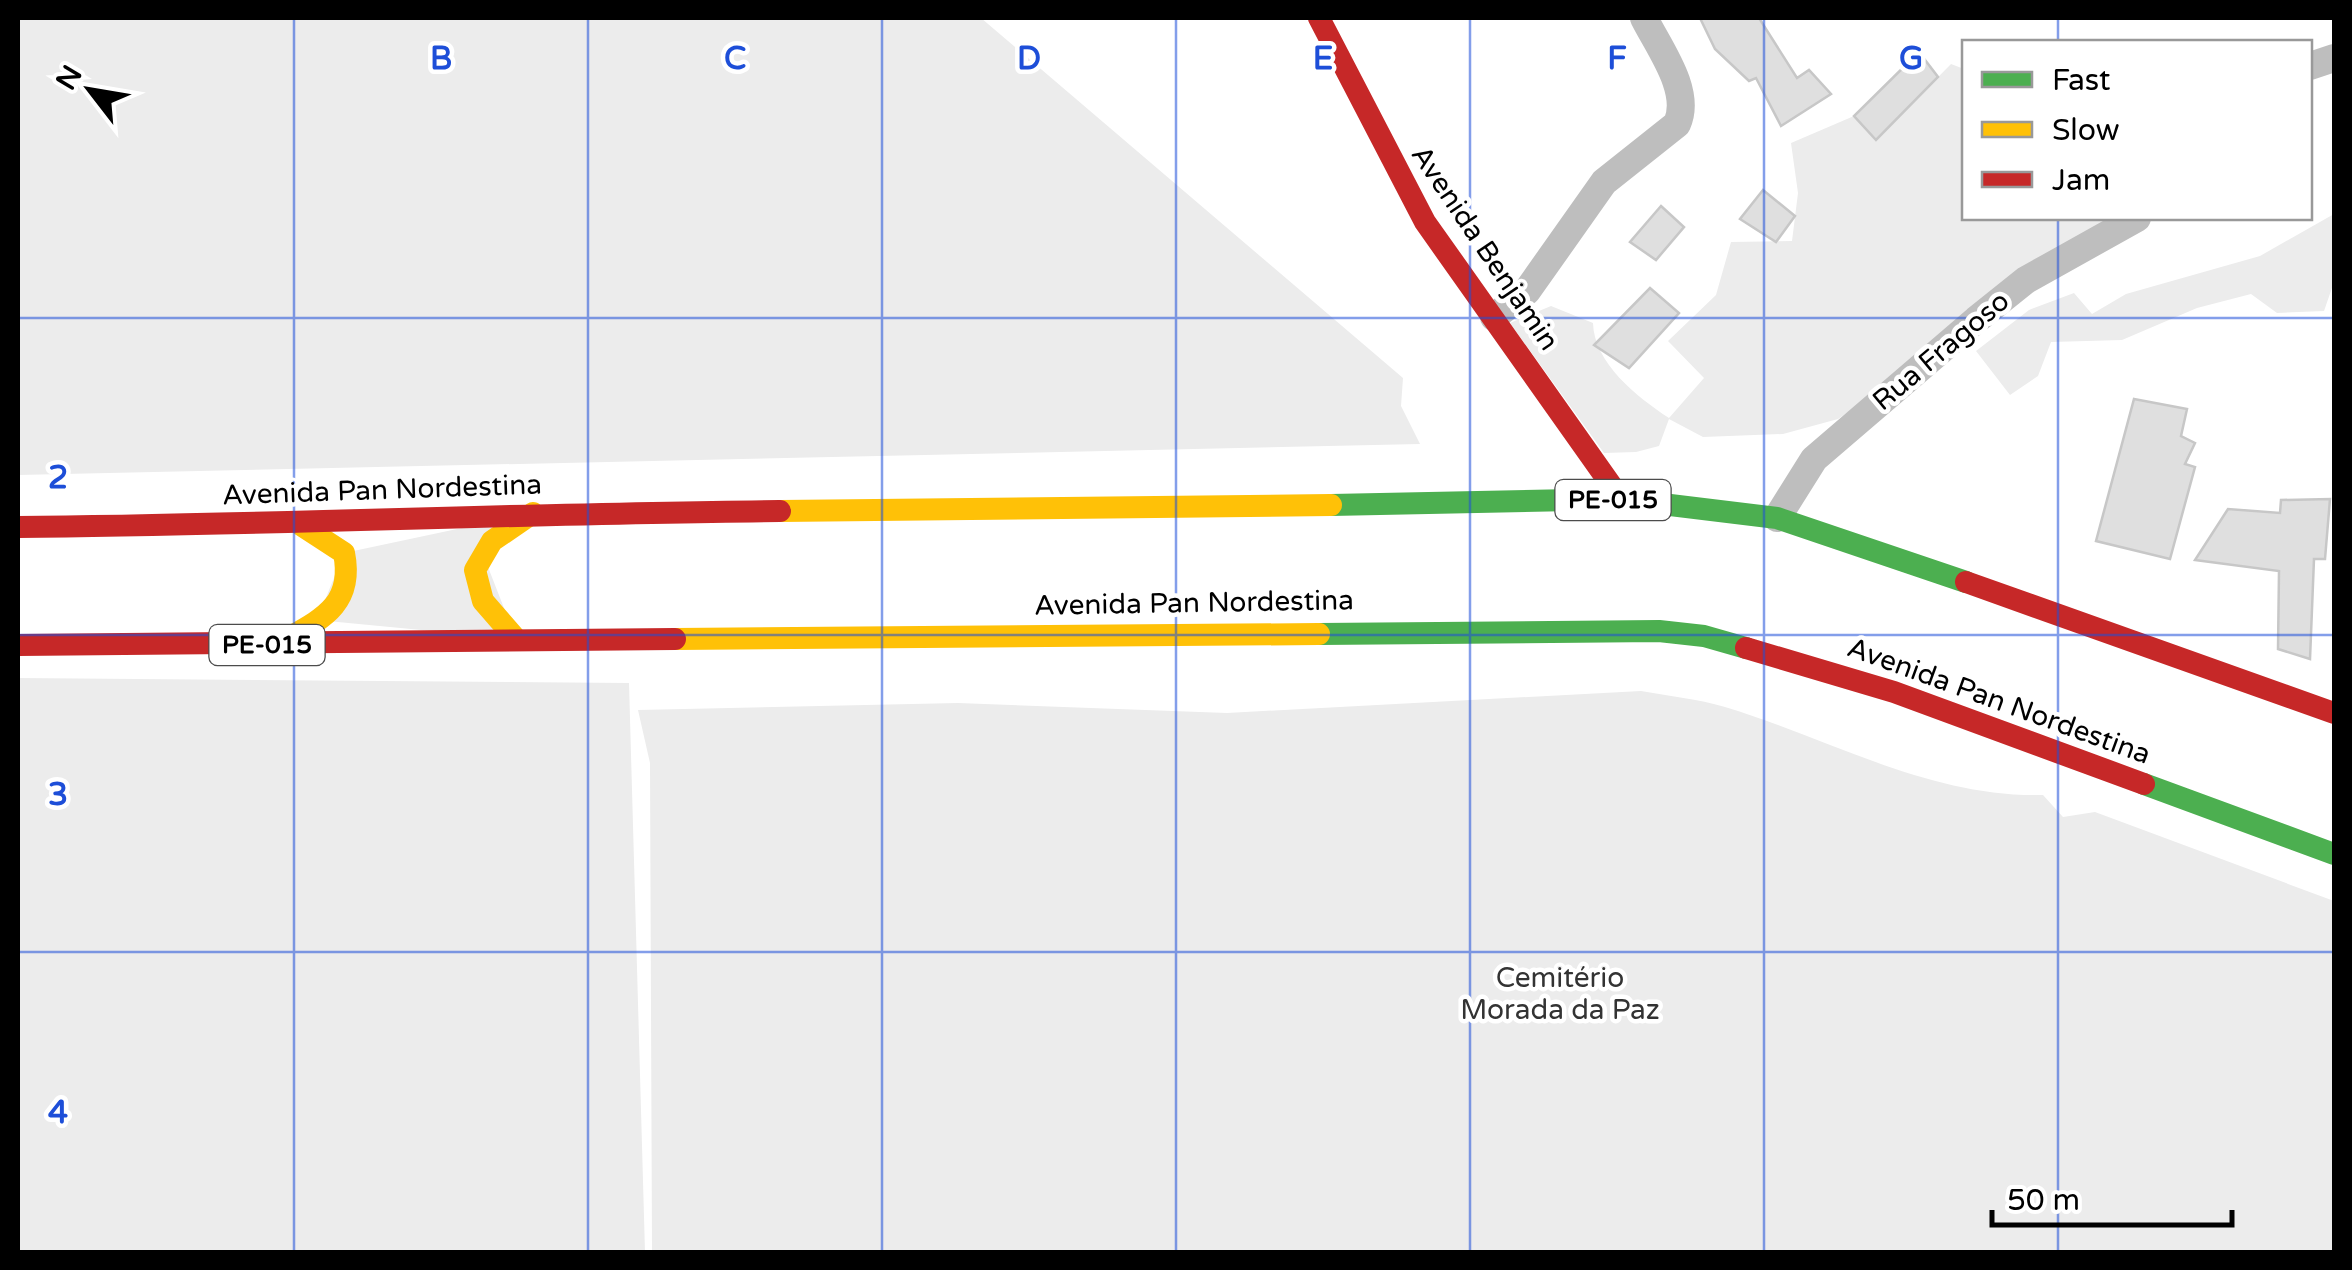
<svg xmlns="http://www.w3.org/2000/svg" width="2352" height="1270" font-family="'Varela Round',sans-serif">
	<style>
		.green { fill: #ececec }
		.building { fill: #dfdfdf; stroke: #c7c7c7; stroke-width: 2.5 }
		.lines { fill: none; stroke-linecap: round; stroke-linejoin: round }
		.street { stroke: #bebebe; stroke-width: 28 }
		.fast { stroke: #4caf50; stroke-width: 22 }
		.slow { stroke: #ffc107; stroke-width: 22 }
		.jam { stroke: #c62828; stroke-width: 22 }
		.grid { fill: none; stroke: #1d4ed8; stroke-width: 2.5; stroke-opacity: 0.55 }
		.labels { text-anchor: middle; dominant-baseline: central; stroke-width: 9; stroke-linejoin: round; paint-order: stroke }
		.shield { fill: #fff; stroke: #4c4c4c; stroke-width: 2.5 }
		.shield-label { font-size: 25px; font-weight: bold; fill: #000 }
		.street-label { font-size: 28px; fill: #000; stroke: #fff }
		.park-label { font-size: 28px; fill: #333; stroke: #fff }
		.grid-label { font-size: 32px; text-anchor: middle; font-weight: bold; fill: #1d4ed8; stroke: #fff; stroke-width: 9; stroke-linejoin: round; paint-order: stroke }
	</style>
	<rect width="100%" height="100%" fill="#fff"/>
	<g class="green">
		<path d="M18 18H981L1403 378 1401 406 1420 444 18 475Z"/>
		<path d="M1951 64 1964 69V218H2127L1838 419 1783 434 1703 437 1669 419 1659 446 1636 452 1604 453 1510 323 1551 306 1593 323C1594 363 1637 397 1669 418L1704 378 1668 341 1716 295 1731 242 1792 241 1798 193 1791 143 1854 116 1876 140Z"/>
		<path d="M2334 214V282L2324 311 2277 313 2251 294 2197 308 2122 340 2051 342 2038 376 2010 395 1976 351 2029 310 2074 293 2092 314 2126 294 2260 256Z"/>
		<path d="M533 513 481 549 516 639 317 620 344 553Z"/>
		<path d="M18 678 629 683 645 1252H18Z"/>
		<path d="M1641 691C1669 696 1698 699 1725 707 1830 739 1931 798 2043 795L2063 817 2095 812 2334 901V1252H652L650 763 638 710 958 703 1227 713Z"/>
	</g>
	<g class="building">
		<path d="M1700 18H1759L1797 78 1809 70 1831 94 1781 126 1756 78 1749 81 1715 49Z"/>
		<path d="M1919 52 1938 77 1876 140 1854 116Z"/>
		<path d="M1763 190 1795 216 1776 242 1740 219Z"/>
		<path d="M1661 206 1684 227 1656 260 1630 242Z"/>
		<path d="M1650 288 1679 313 1629 368 1594 345Z"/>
		<path d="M2134 399 2187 409 2181 436 2195 443 2185 464 2195 467 2170 559 2096 541Z"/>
		<path d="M2330 499 2325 559H2314L2310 659 2278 649 2279 571 2195 560 2228 509 2280 513 2281 500Z"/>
	</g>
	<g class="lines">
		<g class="street">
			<path d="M2310 66 2334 58"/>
			<path d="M1494 317 1527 291 1604 182 1677 124C1692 91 1659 48 1644 18"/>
			<path d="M1777 518 1814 459 1976 320 2026 280 2137 218"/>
		</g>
		<g class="fast">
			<path d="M1331 505 1621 499 1777 518 1966 582"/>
			<path d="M1319 634 1659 631 1704 636 1746 648"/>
			<path d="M2144 784 2334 854"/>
		</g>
		<g class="slow">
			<path d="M780 511 1331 505"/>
			<path d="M516 639 483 601 475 570 492 541 533 513"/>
			<path d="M675 639 1319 634"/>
			<path d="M276 645C317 621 355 608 344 553L301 525"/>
		</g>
		<g class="jam">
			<path d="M1319 18 1425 222 1621 499"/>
			<path d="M18 527C272 525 526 513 780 511"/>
			<path d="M1966 582 2334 713"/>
			<path d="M18 645 675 639"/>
			<path d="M1746 648 1894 692 2144 784"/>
		</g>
	</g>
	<path class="grid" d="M294 18V1252M588 18V1252M882 18V1252M1176 18V1252M1470 18V1252M1764 18V1252M2058 18V42M2058 218V1252M18 318H2334M18 635H2334M18 952H2334"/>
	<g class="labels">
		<g class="shield">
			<rect x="1555.5" y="480" width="115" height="40" rx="8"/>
			<rect x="209.5" y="625" width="115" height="40" rx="8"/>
		</g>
		<g class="shield-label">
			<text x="1613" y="500">PE-015</text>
			<text x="267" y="645">PE-015</text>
		</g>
		<g class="street-label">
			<text transform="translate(1485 248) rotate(56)">Avenida Benjamin</text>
			<text transform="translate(1941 351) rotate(-40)">Rua Fragoso</text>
			<text transform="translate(382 490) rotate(-2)">Avenida Pan Nordestina</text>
			<text transform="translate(1194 603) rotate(-1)">Avenida Pan Nordestina</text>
			<text transform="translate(1999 701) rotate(20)">Avenida Pan Nordestina</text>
		</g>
		<g class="park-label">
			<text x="1560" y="978">Cemitério<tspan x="1560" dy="32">Morada da Paz</tspan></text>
		</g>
	</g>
	<g class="grid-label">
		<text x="441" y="69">B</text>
		<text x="735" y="69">C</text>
		<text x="1029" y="69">D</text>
		<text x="1323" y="69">E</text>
		<text x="1617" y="69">F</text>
		<text x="1911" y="69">G</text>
		<text x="58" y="488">2</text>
		<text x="58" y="805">3</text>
		<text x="58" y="1123">4</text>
	</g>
	<rect width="2352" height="1270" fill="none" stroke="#000000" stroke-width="40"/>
	<rect x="1962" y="40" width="350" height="180" fill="#ffffff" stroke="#999999" stroke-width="2.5"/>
	<rect x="1982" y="72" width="50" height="15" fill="#4caf50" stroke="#999999" stroke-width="2.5"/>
	<text x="2052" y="90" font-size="30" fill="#000000">Fast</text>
	<rect x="1982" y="122" width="50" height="15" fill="#ffc107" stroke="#999999" stroke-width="2.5"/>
	<text x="2052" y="140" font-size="30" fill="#000000">Slow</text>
	<rect x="1982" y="172" width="50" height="15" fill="#c62828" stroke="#999999" stroke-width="2.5"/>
	<text x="2052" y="190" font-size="30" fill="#000000">Jam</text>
	<g transform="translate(90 90) rotate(301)" stroke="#ffffff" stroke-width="8" paint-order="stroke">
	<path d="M0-8L18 38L0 25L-18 38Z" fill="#000000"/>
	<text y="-15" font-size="28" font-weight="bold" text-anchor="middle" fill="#000000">N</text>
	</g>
	<path d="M1992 1210v15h240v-15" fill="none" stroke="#000000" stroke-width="5"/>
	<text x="2007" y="1210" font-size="30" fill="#000000" stroke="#ffffff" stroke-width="8" paint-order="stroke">50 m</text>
</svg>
